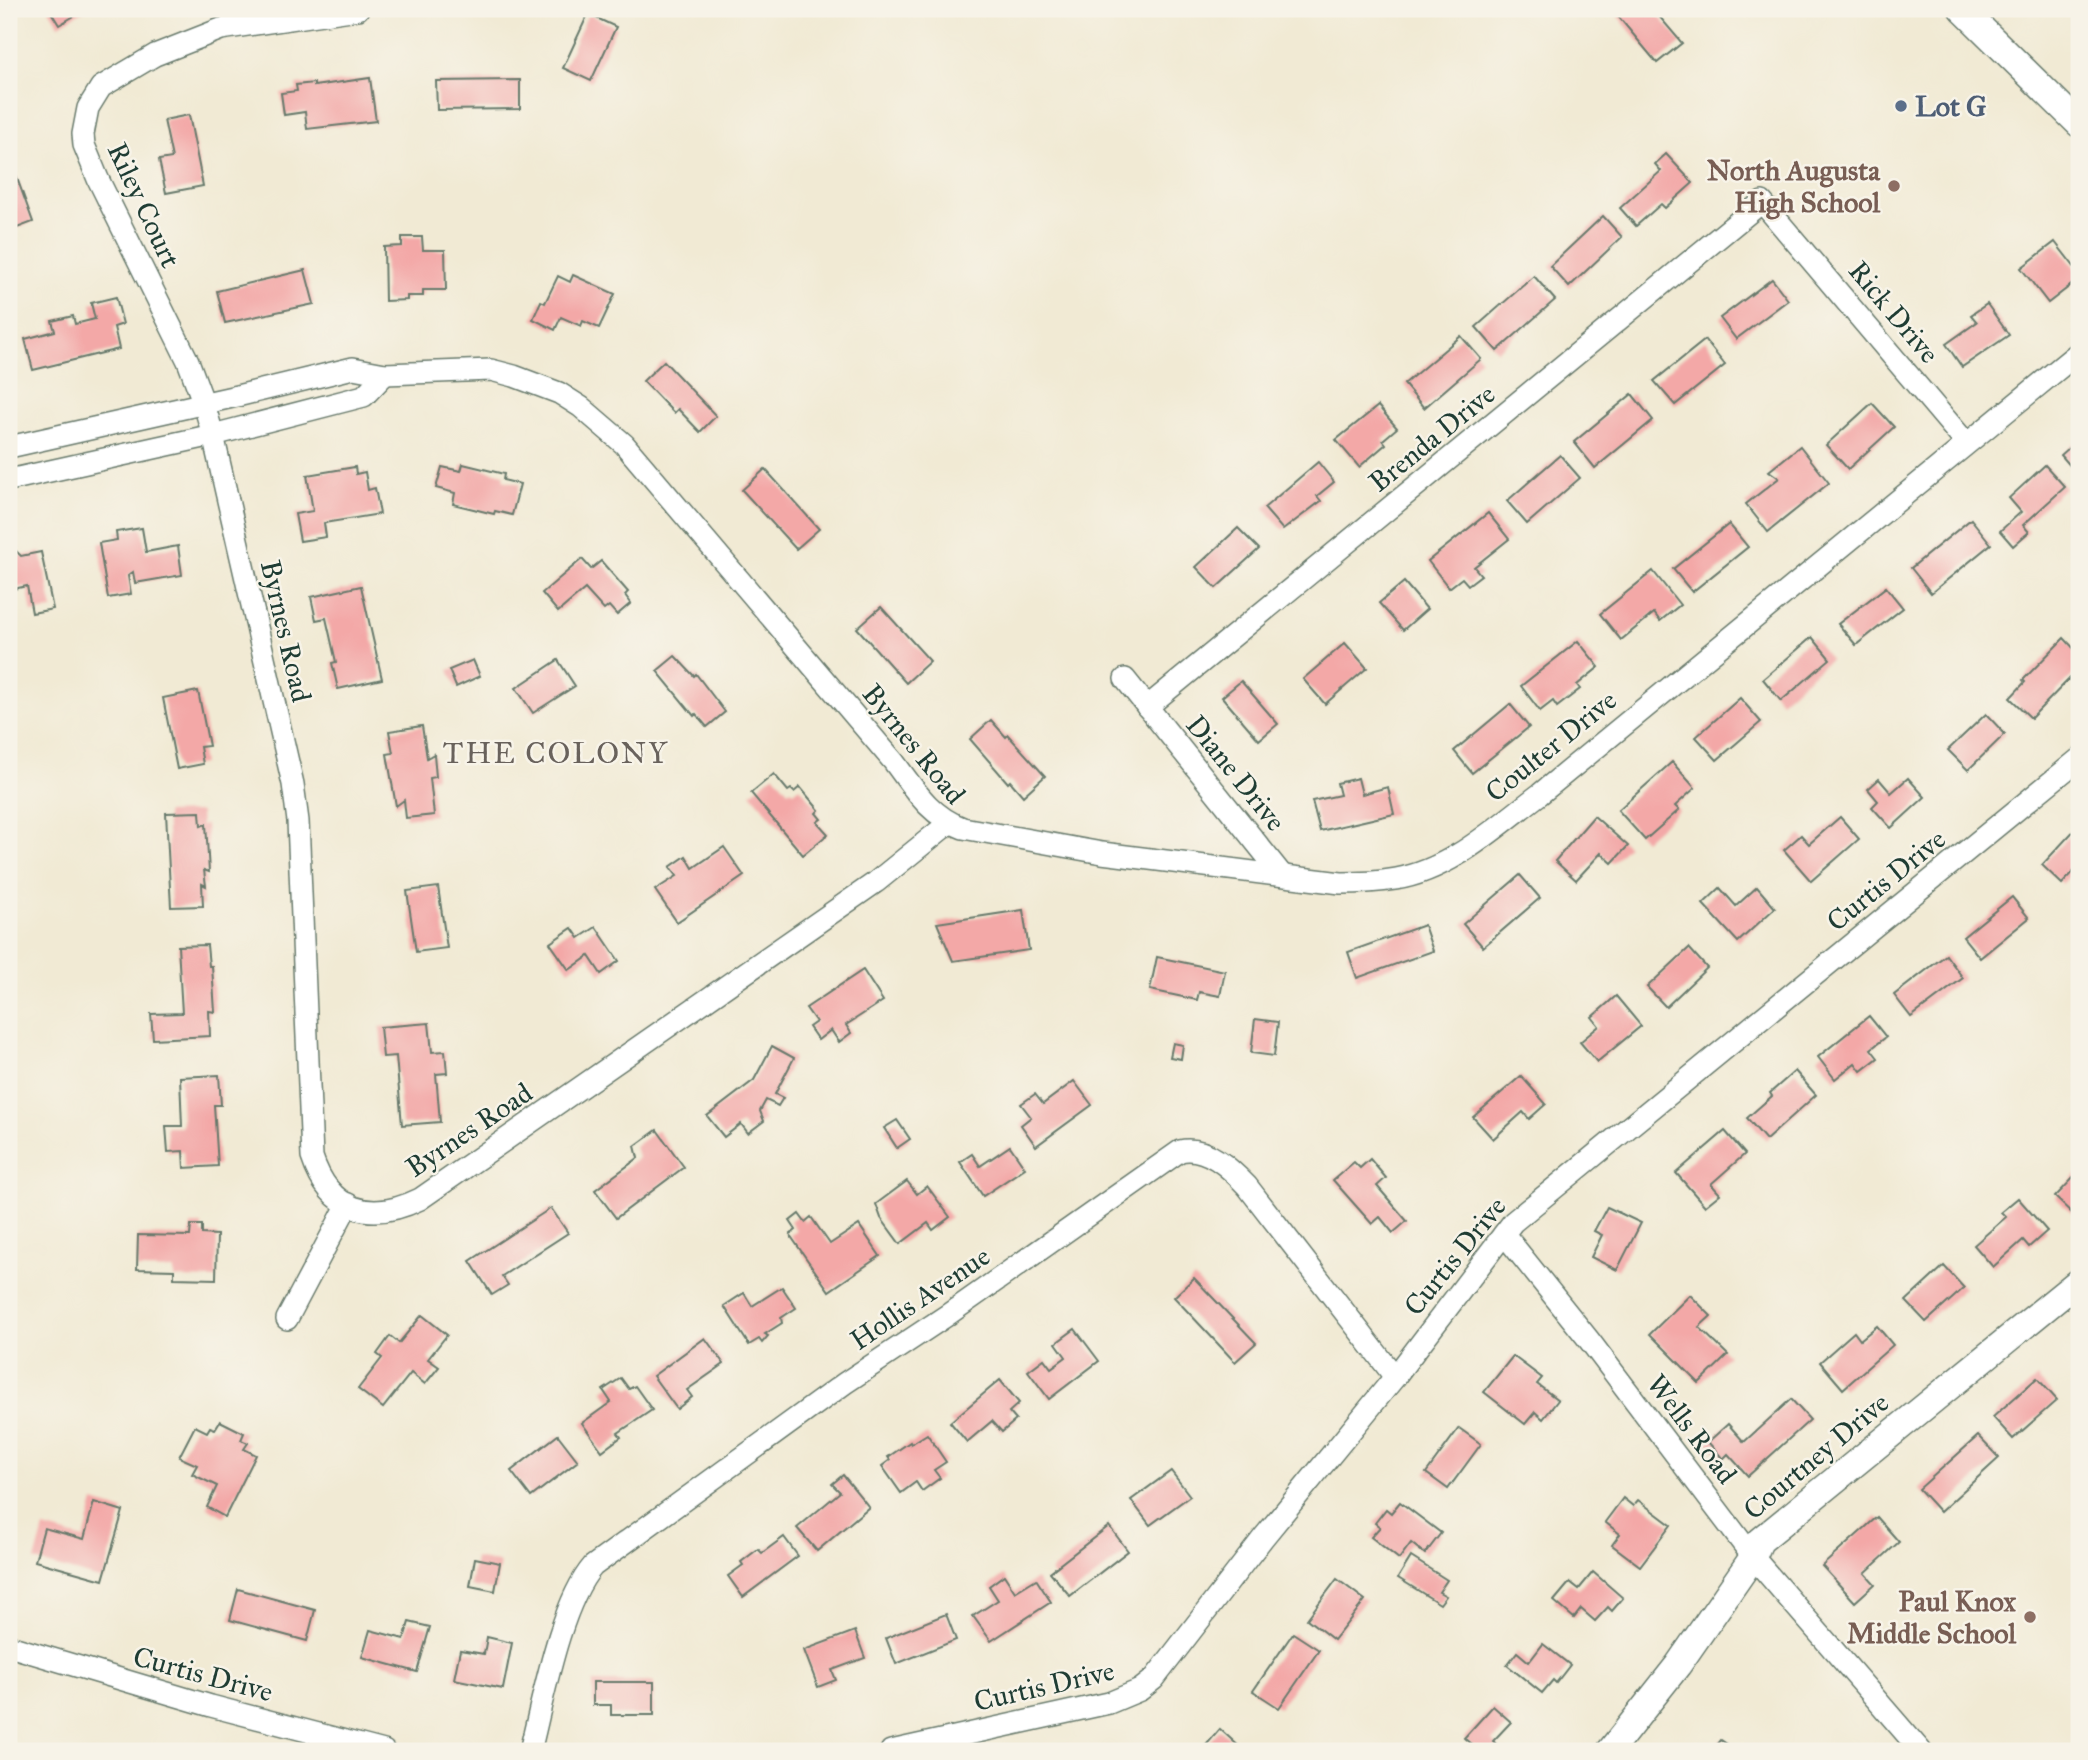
<svg xmlns="http://www.w3.org/2000/svg" width="2088" height="1760" font-family="'IM FELL Great Primer',serif">
	<style>
		.building { fill: #f3a8a7 }
		.lines { fill: none; stroke-linecap: round; stroke-linejoin: round }
		.minor-casing { stroke: #687a6c; stroke-width: 24 }
		.tertiary-casing { stroke: #687a6c; stroke-width: 29 }
		.minor { stroke: #fff; stroke-width: 21 }
		.tertiary { stroke: #fff; stroke-width: 26 }
		.service-dot { fill: #5c6f8a; stroke: #f7f3e8; stroke-width: 2.5 }
		.education-dot { fill: #8d6e63; stroke: #f7f3e8; stroke-width: 2.5 }
		.labels { text-anchor: middle; dominant-baseline: central; stroke-width: 5; stroke-linejoin: round; paint-order: stroke }
		.service-label { font-size: 28px; font-weight: bold; fill: #4e5e75; stroke: #f7f3e8; text-anchor: start }
		.education-label { font-size: 28px; font-weight: bold; fill: #785e54; stroke: #f7f3e8; text-anchor: end }
		.street-label { font-size: 28px; fill: #1f3d34; stroke: #f7f3e8 }
		.neighbourhood-label { font-size: 30px; letter-spacing: 2px; fill: #69625c; stroke: #f7f3e8 }
	</style>
	<rect width="100%" height="100%" fill="#f7f3e8"/>
	<filter id="ink" filterUnits="userSpaceOnUse"><feTurbulence type="fractalNoise" baseFrequency=".0143" numOctaves="2"/><feDisplacementMap in="SourceGraphic" scale="14" xChannelSelector="R" yChannelSelector="G"/><feConvolveMatrix kernelMatrix="1 2 1 2 8 2 1 2 1" color-interpolation-filters="sRGB"/></filter>
	<filter id="wash" filterUnits="userSpaceOnUse"><feTurbulence type="fractalNoise" baseFrequency=".00686" numOctaves="4" result="noise"/><feDisplacementMap in="SourceGraphic" scale="28" xChannelSelector="R" yChannelSelector="G"/><feGaussianBlur stdDeviation="1.57" result="paint"/><feColorMatrix in="noise" values="0 0 0 0 0 0 0 0 0 0 0 0 0 0 0 0 0 1.4 0 .05"/><feComposite in="paint" operator="in"/></filter>
	<g filter="url(#wash)">
		<rect width="100%" height="100%" fill="#f1ead4"/>
		<g id="blocks">
			<g class="building">
				<path d="M49 9H86L59 25Z"/>
				<path d="M1612 9H1653L1682 43 1657 63Z"/>
				<path d="M588 14 616 27 591 81 563 68Z"/>
				<path d="M370 78 376 121 307 129 305 112 284 115 281 93 297 91 296 85 314 83V86Z"/>
				<path d="M520 80V109L437 110 436 81Z"/>
				<path d="M189 115 203 186 166 193 159 160 172 158 164 120Z"/>
				<path d="M1666 154 1693 183 1665 208 1661 204 1636 226 1620 208 1661 171 1655 164Z"/>
				<path d="M9 156 33 222 9 231Z"/>
				<path d="M1603 216 1622 237 1569 287 1550 266Z"/>
				<path d="M402 237H422L423 250H445L446 290H423V296H407V300L385 301 384 247 402 246Z"/>
				<path d="M2055 242 2079 273V279L2048 303 2021 268Z"/>
				<path d="M305 270 314 304 225 323 217 291Z"/>
				<path d="M573 275 615 294 599 328 583 321 581 326 561 317 555 330 533 319 541 301 545 303 558 276 570 282Z"/>
				<path d="M1534 276 1555 300 1497 351 1476 327Z"/>
				<path d="M1772 279 1788 300 1736 339 1720 318Z"/>
				<path d="M116 297 123 324 114 327 119 349 33 370 25 339 55 331 52 321 73 316 75 324 95 319 91 303Z"/>
				<path d="M1987 304 2009 335 1962 367 1946 344 1977 322 1971 315Z"/>
				<path d="M1461 336 1481 359 1424 408 1404 384Z"/>
				<path d="M1705 340 1725 365 1675 405 1654 381Z"/>
				<path d="M664 361 716 416 700 432 678 409 674 413 643 381Z"/>
				<path d="M1632 394 1653 420 1595 468 1574 442Z"/>
				<path d="M1872 403 1894 427 1848 469 1826 445Z"/>
				<path d="M1378 406 1397 428 1383 440 1386 444 1359 467 1336 440Z"/>
				<path d="M2079 439V476L2061 455Z"/>
				<path d="M1800 446 1829 483 1768 532 1746 504 1779 478 1769 471Z"/>
				<path d="M1560 455 1580 478 1527 524 1507 501Z"/>
				<path d="M1318 462 1334 482 1317 496 1321 501 1283 530 1264 508Z"/>
				<path d="M463 464 504 474 503 480 520 484 512 515 495 511 494 514 453 504 455 493 436 488 442 467 461 471Z"/>
				<path d="M2045 465 2065 487 2023 525 2029 532 2013 546 2000 531 2021 512 2009 498Z"/>
				<path d="M355 467 356 474 365 472 368 490 375 488 380 514 324 523 326 537 300 541 295 514 313 511 307 475Z"/>
				<path d="M765 469 819 529 796 549 742 490Z"/>
				<path d="M1488 513 1509 539 1474 567 1481 575 1468 585 1462 578 1449 588 1428 561Z"/>
				<path d="M1971 519 1991 544 1931 593 1911 568Z"/>
				<path d="M1729 524 1748 547 1692 592 1673 569Z"/>
				<path d="M142 528 146 552 178 546 182 575 135 583 133 572 128 576 131 594 108 598 99 543 117 540 116 532Z"/>
				<path d="M1238 528 1259 549 1216 588 1196 567Z"/>
				<path d="M16 551 21 556 41 552 53 609 32 613 27 586 9 590V553Z"/>
				<path d="M582 559 591 569 601 561 628 592 625 595 631 603 617 615 609 606 604 610 585 589 558 612 542 593Z"/>
				<path d="M1653 571 1680 605 1660 621 1654 613 1621 640 1600 614Z"/>
				<path d="M1404 582 1427 609 1403 630 1379 603Z"/>
				<path d="M361 586 382 679 338 689 332 663 336 662 326 618 316 620 311 597Z"/>
				<path d="M1886 587 1903 608 1856 645 1838 624Z"/>
				<path d="M881 607 930 661 906 683 857 628Z"/>
				<path d="M1812 637 1830 659 1781 701 1763 679Z"/>
				<path d="M2064 638 2079 654V669L2031 718 2010 698 2025 682 2023 680Z"/>
				<path d="M1578 641 1599 667 1577 685 1580 689 1557 707 1553 701 1540 711 1521 686Z"/>
				<path d="M1345 643 1367 668 1325 704 1303 679Z"/>
				<path d="M675 656 694 676 696 674 725 712 707 727 696 714 694 716 657 671Z"/>
				<path d="M473 660 480 676 456 687 449 670Z"/>
				<path d="M558 660 575 686 533 713 516 688Z"/>
				<path d="M1241 681 1278 724 1259 740 1222 697Z"/>
				<path d="M198 691 209 746 200 747 203 764 177 769 163 698Z"/>
				<path d="M1740 698 1761 722 1717 760 1696 737Z"/>
				<path d="M1510 704 1529 727 1472 773 1454 751Z"/>
				<path d="M1986 714 2005 734 1968 770 1948 750Z"/>
				<path d="M991 720 1006 737 1008 735 1045 776 1023 796 1010 781 1008 783 970 739Z"/>
				<path d="M422 726 427 758 434 754 436 777 430 778 434 815 406 818 404 800 396 806 387 754 393 753 389 731Z"/>
				<path d="M1672 762 1695 788 1675 806 1679 810 1645 840 1618 810Z"/>
				<path d="M774 774 788 791 791 789 794 792 800 787 819 810 816 813 821 819 817 822 828 834 803 855 751 793Z"/>
				<path d="M1358 778 1362 794 1388 787 1394 814 1320 831 1312 801 1340 795 1337 783Z"/>
				<path d="M1908 778 1925 797 1891 828 1872 807 1878 801 1868 789 1879 779 1891 793Z"/>
				<path d="M200 812 201 826 206 824 209 872 204 870 206 886 202 884 203 906 171 907 166 813Z"/>
				<path d="M1594 816 1628 846 1612 863 1601 853 1576 880 1555 861Z"/>
				<path d="M1840 817 1859 839 1811 881 1784 850 1801 835 1809 844Z"/>
				<path d="M2079 825V866L2062 884 2042 865Z"/>
				<path d="M724 847 744 876 677 922 655 890 677 876 670 867 686 856 693 868Z"/>
				<path d="M1520 875 1540 898 1483 947 1463 924Z"/>
				<path d="M438 887 447 948 416 952 407 891Z"/>
				<path d="M1757 887 1775 908 1738 942 1703 904 1720 888 1736 906Z"/>
				<path d="M2012 897 2029 918 1980 958 1963 937Z"/>
				<path d="M1023 910 1029 950 953 961 937 923Z"/>
				<path d="M1424 925 1433 951 1357 978 1348 952Z"/>
				<path d="M596 927 619 961 601 974 589 956 569 970 550 943 572 928 579 938Z"/>
				<path d="M207 945 209 966H212L215 1012 209 1011 210 1036 153 1039 151 1014 182 1013 178 946Z"/>
				<path d="M1689 948 1707 968 1666 1007 1647 987Z"/>
				<path d="M1946 955 1963 978 1911 1017 1894 995Z"/>
				<path d="M1157 957 1225 971 1220 996 1199 992 1197 1000 1150 990Z"/>
				<path d="M863 970 883 1001 846 1025 851 1033 839 1042 831 1030 818 1040 809 1027 816 1022 806 1008Z"/>
				<path d="M1616 996 1641 1026 1597 1062 1580 1042 1599 1026 1592 1017Z"/>
				<path d="M1869 1016 1886 1037 1871 1049 1878 1058 1861 1071 1855 1063 1835 1079 1818 1057Z"/>
				<path d="M1255 1019 1278 1022 1274 1056 1251 1053Z"/>
				<path d="M429 1023 432 1052 445 1051 447 1073 436 1074 440 1122 402 1125 396 1056 383 1057 380 1027Z"/>
				<path d="M1173 1043 1183 1045 1181 1059 1170 1057Z"/>
				<path d="M772 1046 794 1058 775 1094 783 1098 778 1106 766 1100 760 1111 764 1121 748 1133 741 1124 724 1137 707 1116 754 1080Z"/>
				<path d="M1795 1071 1816 1095 1766 1140 1747 1118 1772 1096 1770 1093Z"/>
				<path d="M219 1075 221 1105H214L218 1166 184 1168 183 1151 168 1152 166 1126H182L180 1077Z"/>
				<path d="M1521 1076 1546 1104 1529 1119 1523 1112 1493 1139 1473 1117Z"/>
				<path d="M1074 1081 1092 1105 1036 1146 1021 1125 1031 1117 1021 1104 1035 1094 1043 1104Z"/>
				<path d="M897 1120 910 1139 897 1148 884 1128Z"/>
				<path d="M657 1130 684 1167 616 1218 595 1190 638 1158 635 1146Z"/>
				<path d="M1725 1131 1745 1154 1711 1184 1720 1194 1705 1206 1676 1173Z"/>
				<path d="M1010 1146 1025 1168 983 1196 960 1162 972 1154 980 1166Z"/>
				<path d="M1370 1159 1386 1178 1377 1186 1407 1221 1393 1233 1380 1217 1372 1224 1333 1180 1354 1162 1360 1168Z"/>
				<path d="M2079 1172V1212L2075 1216 2055 1197Z"/>
				<path d="M907 1181 917 1194 927 1186 950 1217 933 1230 928 1223 900 1244 881 1218 876 1204Z"/>
				<path d="M2018 1198 2047 1231 2029 1247 2023 1240 1993 1267 1974 1245 2006 1217 2001 1212Z"/>
				<path d="M1607 1207 1641 1223 1617 1270 1591 1257 1602 1235 1594 1231Z"/>
				<path d="M551 1208 568 1233 502 1276 508 1285 492 1295 470 1261Z"/>
				<path d="M799 1214 805 1222 811 1217 830 1244 859 1225 880 1256 829 1291 790 1235 796 1230 790 1221Z"/>
				<path d="M191 1225H202V1234L217 1235 216 1279 174 1278V1270L137 1269 138 1235 190 1236Z"/>
				<path d="M1944 1266 1964 1288 1926 1322 1906 1301Z"/>
				<path d="M1194 1278 1256 1343 1235 1362 1174 1297Z"/>
				<path d="M782 1287 796 1308 781 1318 782 1323 765 1334 768 1336 762 1343 759 1339 749 1345 724 1306 744 1293 752 1306Z"/>
				<path d="M1690 1295 1711 1316 1699 1327 1728 1355 1699 1383 1650 1334Z"/>
				<path d="M422 1315 447 1335 428 1359 439 1367 425 1384 411 1373 383 1408 358 1389 382 1358 377 1354 390 1336 399 1343Z"/>
				<path d="M1877 1326 1893 1345 1843 1389 1820 1362 1854 1332 1860 1340Z"/>
				<path d="M1075 1329 1099 1361 1049 1399 1028 1371 1044 1359 1051 1368 1066 1357 1056 1343Z"/>
				<path d="M705 1338 724 1364 687 1390 692 1397 677 1409 653 1376Z"/>
				<path d="M1513 1356 1542 1378 1537 1384 1558 1400 1543 1419 1535 1412 1525 1424 1484 1392Z"/>
				<path d="M621 1378 629 1389 635 1386 652 1410 618 1433 621 1437 602 1451 582 1423 611 1402 603 1390Z"/>
				<path d="M2037 1378 2057 1400 2013 1439 1993 1417Z"/>
				<path d="M1000 1380 1019 1403 1009 1412 1016 1420 1002 1432 992 1421 967 1442 950 1422Z"/>
				<path d="M1791 1399 1810 1420 1748 1476 1728 1454 1723 1459 1708 1442 1728 1424 1744 1442Z"/>
				<path d="M220 1421 244 1433 241 1440 248 1443 244 1449 256 1455 225 1517 207 1507 217 1486 192 1474 197 1465 179 1457 195 1426 207 1432 210 1427 215 1429Z"/>
				<path d="M1459 1428 1481 1444 1448 1489 1426 1473Z"/>
				<path d="M927 1434 946 1462 934 1470 940 1478 922 1491 916 1482 901 1493 882 1466 890 1460 888 1457 910 1442 911 1444Z"/>
				<path d="M558 1435 578 1461 531 1497 511 1471Z"/>
				<path d="M1978 1436 1999 1458 1940 1512 1919 1489Z"/>
				<path d="M1171 1471 1190 1496 1150 1525 1131 1500Z"/>
				<path d="M843 1475 869 1507 817 1551 797 1528 840 1492 832 1484Z"/>
				<path d="M1623 1498 1633 1506 1638 1500 1671 1525 1640 1566 1612 1545 1620 1534 1605 1522Z"/>
				<path d="M94 1502 123 1511 103 1580 35 1561 44 1528 84 1539Z"/>
				<path d="M1400 1502 1441 1533 1425 1554 1411 1543 1399 1559 1371 1537 1380 1527 1375 1523 1386 1509 1391 1513Z"/>
				<path d="M1877 1517 1899 1542 1865 1573 1875 1584 1855 1602 1822 1566Z"/>
				<path d="M1109 1526 1128 1551 1070 1596 1050 1572Z"/>
				<path d="M784 1537 798 1556 743 1597 728 1576 743 1565 741 1562 758 1549 762 1553Z"/>
				<path d="M1411 1557 1447 1580 1439 1592 1446 1596 1440 1604 1398 1578Z"/>
				<path d="M475 1558 500 1563 495 1591 470 1586Z"/>
				<path d="M1593 1572 1623 1598 1612 1611 1608 1607 1595 1621 1581 1609 1574 1618 1554 1601 1570 1582 1579 1589Z"/>
				<path d="M1004 1575 1015 1592 1036 1579 1051 1602 991 1641 973 1616 998 1600 989 1586Z"/>
				<path d="M1337 1579 1365 1600 1334 1640 1307 1619Z"/>
				<path d="M238 1589 315 1610 307 1641 230 1620Z"/>
				<path d="M946 1614 956 1640 896 1664 886 1638Z"/>
				<path d="M409 1622 430 1627 417 1672 362 1657 370 1630 404 1639Z"/>
				<path d="M855 1631 865 1658 832 1670 836 1680 818 1687 804 1650Z"/>
				<path d="M1293 1633 1319 1650 1279 1708 1253 1691Z"/>
				<path d="M487 1637 512 1643 503 1689 454 1679 460 1650 484 1654Z"/>
				<path d="M1543 1644 1570 1665 1556 1683 1553 1680 1542 1693 1507 1665 1517 1652 1529 1662Z"/>
				<path d="M593 1682H654V1715H611V1705H593Z"/>
				<path d="M1493 1706 1511 1722 1493 1741 1498 1746 1494 1751H1479L1464 1738Z"/>
				<path d="M1220 1729 1243 1750 1242 1751H1201Z"/>
				<path d="M1721 1740 1737 1751H1712Z"/>
			</g>
		</g>
	</g>
	<g filter="url(#ink)">
		<use href="#blocks" fill-opacity="0" stroke="#687a6c" stroke-width="2"/>
		<g class="lines">
			<g class="minor-casing">
				<g id="minor">
					<path d="M358 9 221 29 155 55 101 87 88 108 83 134 84 145 98 179 188 361 204 404 213 435 293 784 298 821 312 1157C330 1212 371 1223 420 1199L876 882 949 823"/>
					<path d="M9 447 237 396 353 368 385 374 491 370 514 376 559 393 581 407 624 444 894 762C914 789 930 816 963 828L1102 853 1341 883C1359 883 1378 882 1396 879 1451 870 1496 827 1540 794L2079 352"/>
					<path d="M9 480 213 435 364 396 385 374"/>
					<path d="M1125 679 1282 875"/>
					<path d="M1147 707 1762 202 1966 443"/>
					<path d="M1504 1234 1589 1340 1753 1557 1921 1751"/>
					<path d="M287 1319 348 1204"/>
					<path d="M9 1646 211 1706 384 1751"/>
					<path d="M530 1751C543 1700 560 1604 593 1566L845 1383 946 1316 1180 1151C1206 1145 1230 1168 1247 1186L1395 1377"/>
					<path d="M891 1751 1109 1703 1140 1690 1154 1679 1263 1538 1395 1377 1513 1222 2079 759"/>
				</g>
			</g>
			<g class="tertiary-casing">
				<g id="tertiary">
					<path d="M1962 9 2079 124"/>
					<path d="M1610 1751 1678 1665 1753 1557 1760 1541 2079 1281"/>
				</g>
			</g>
			<use href="#minor" class="minor"/>
			<use href="#tertiary" class="tertiary"/>
		</g>
	</g>
	<circle class="service-dot" cx="1901" cy="106" r="7"/>
	<g class="education-dot">
		<circle cx="1894" cy="186" r="7"/>
		<circle cx="2030" cy="1617" r="7"/>
	</g>
	<g class="labels">
		<g class="service-label">
			<text x="1915" y="106">Lot G</text>
		</g>
		<g class="education-label">
			<text x="1880" y="170">North Augusta<tspan x="1880" dy="32">High School</tspan></text>
			<text x="2016" y="1601">Paul Knox<tspan x="2016" dy="32">Middle School</tspan></text>
		</g>
		<g class="street-label">
			<text transform="translate(144 205) rotate(65)">Riley Court</text>
			<text transform="translate(1894 312) rotate(50)">Rick Drive</text>
			<text transform="translate(1432 438) rotate(-39)">Brenda Drive</text>
			<text transform="translate(286 631) rotate(77)">Byrnes Road</text>
			<text transform="translate(914 744) rotate(51)">Byrnes Road</text>
			<text transform="translate(1551 746) rotate(-39)">Coulter Drive</text>
			<text transform="translate(1236 773) rotate(51)">Diane Drive</text>
			<text transform="translate(1886 880) rotate(-39)">Curtis Drive</text>
			<text transform="translate(469 1130) rotate(-34)">Byrnes Road</text>
			<text transform="translate(1455 1256) rotate(-51)">Curtis Drive</text>
			<text transform="translate(920 1298) rotate(-34)">Hollis Avenue</text>
			<text transform="translate(1692 1429) rotate(53)">Wells Road</text>
			<text transform="translate(1816 1456) rotate(-40)">Courtney Drive</text>
			<text transform="translate(203 1674) rotate(15)">Curtis Drive</text>
			<text transform="translate(1044 1686) rotate(-13)">Curtis Drive</text>
		</g>
		<g class="neighbourhood-label">
			<text x="556" y="753">THE COLONY</text>
		</g>
	</g>
	<rect width="2088" height="1760" fill="none" stroke="#f7f3e8" stroke-width="35"/>
</svg>
